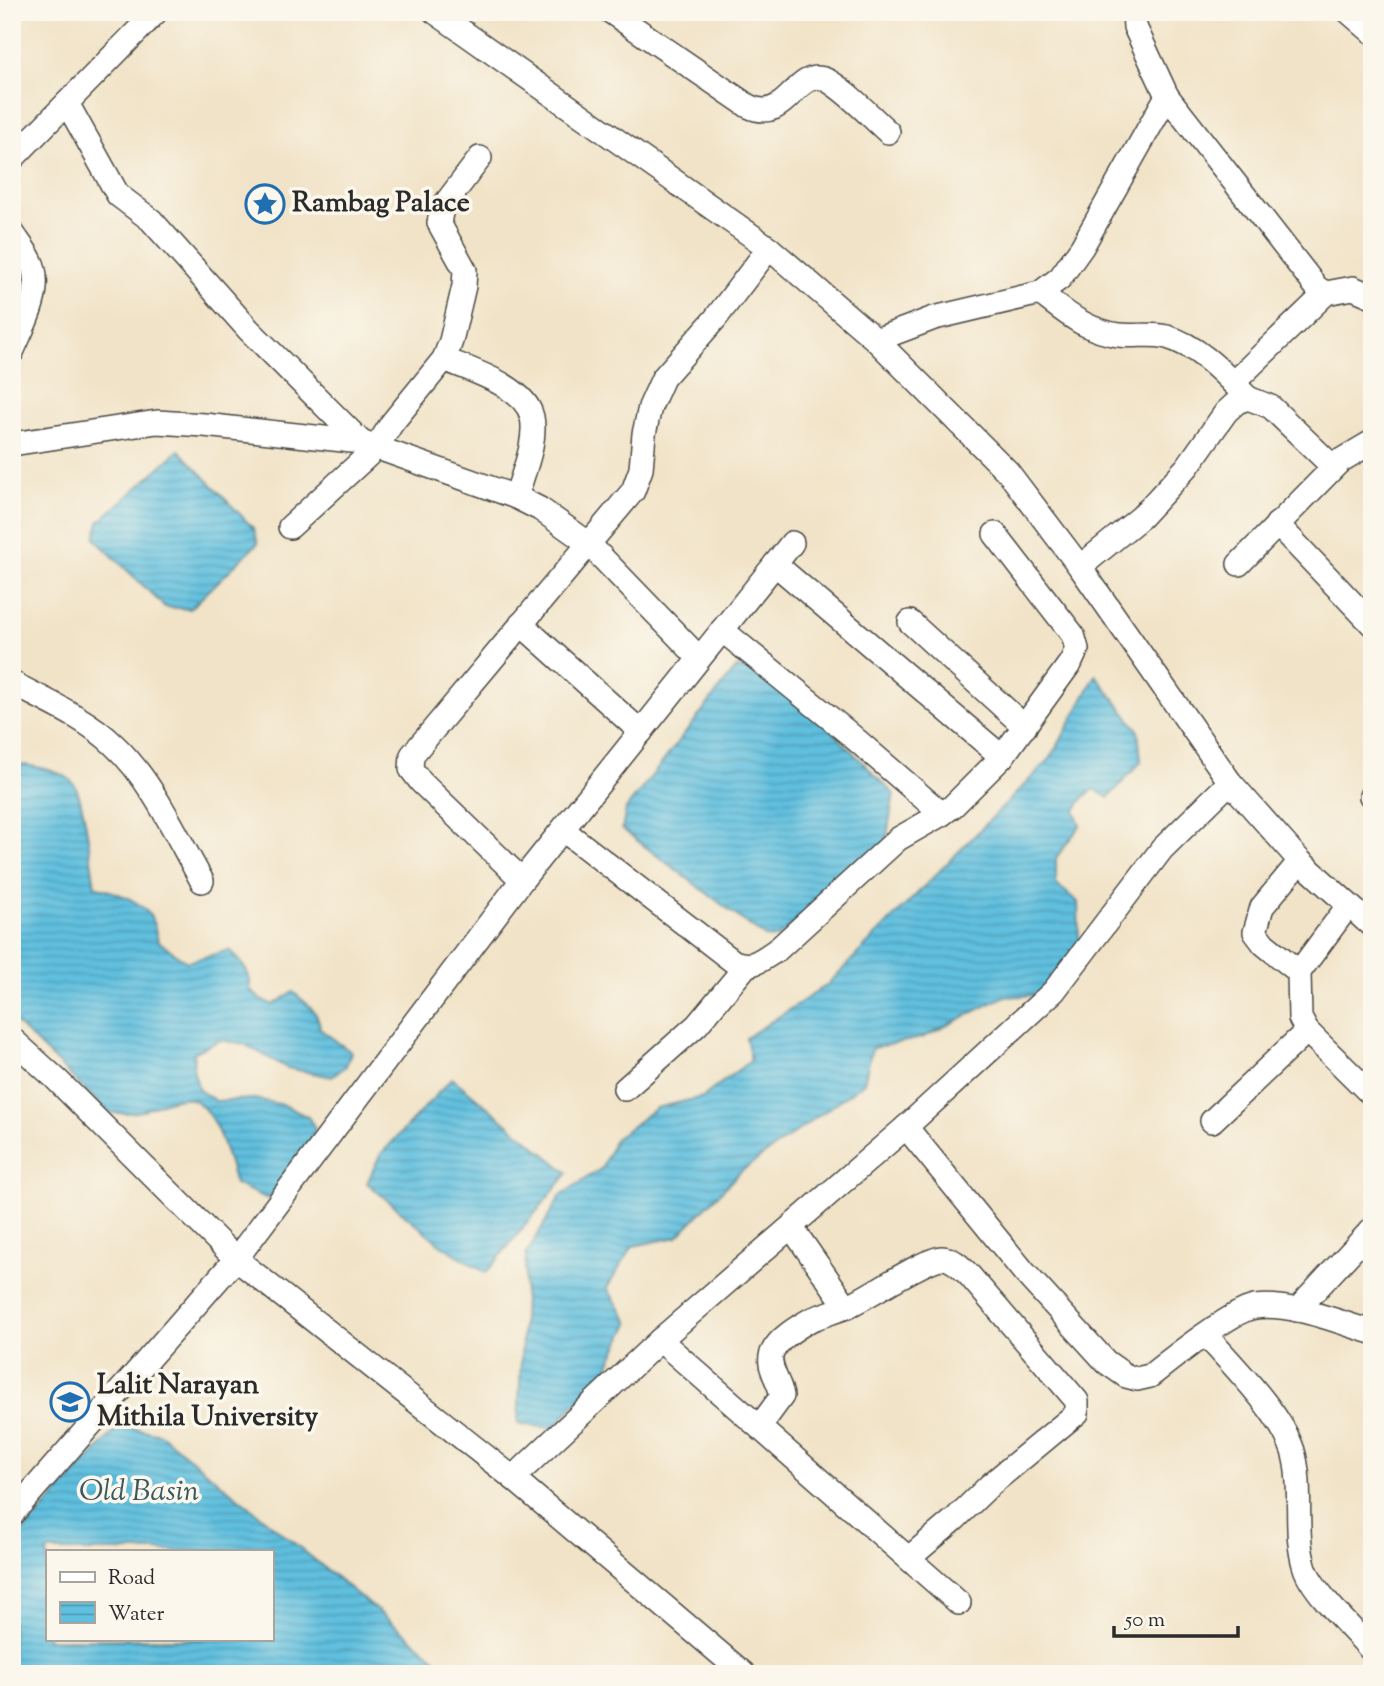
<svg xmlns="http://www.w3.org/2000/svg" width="1384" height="1686" font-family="'Sorts Mill Goudy',serif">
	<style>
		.water { fill: url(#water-rules); stroke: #467685; stroke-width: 2; fill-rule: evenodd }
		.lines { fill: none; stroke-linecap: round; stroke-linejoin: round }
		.minor-casing { stroke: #494742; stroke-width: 26 }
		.minor { stroke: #fff; stroke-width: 23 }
		.labels { text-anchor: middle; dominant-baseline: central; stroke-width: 7; stroke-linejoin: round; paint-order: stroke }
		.poi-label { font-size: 28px; font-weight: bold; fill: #2b2b2b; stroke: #fbf7ec; text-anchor: start }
		.water-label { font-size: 30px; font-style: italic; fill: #3b5861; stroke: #fbf7ec }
	</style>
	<defs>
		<pattern id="water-rules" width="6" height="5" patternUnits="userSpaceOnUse" patternTransform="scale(1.75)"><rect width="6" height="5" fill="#60c0df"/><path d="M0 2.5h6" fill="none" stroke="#4f9cb5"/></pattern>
	</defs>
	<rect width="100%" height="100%" fill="#fbf7ec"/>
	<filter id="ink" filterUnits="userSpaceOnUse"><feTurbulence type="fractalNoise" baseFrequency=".0143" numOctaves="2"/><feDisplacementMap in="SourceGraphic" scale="14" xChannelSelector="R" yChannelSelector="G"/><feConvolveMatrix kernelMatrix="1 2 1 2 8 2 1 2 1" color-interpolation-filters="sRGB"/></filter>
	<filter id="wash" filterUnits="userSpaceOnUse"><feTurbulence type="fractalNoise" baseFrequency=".00686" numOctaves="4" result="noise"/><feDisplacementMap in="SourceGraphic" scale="28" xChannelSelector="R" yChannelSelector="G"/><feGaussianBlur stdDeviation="1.57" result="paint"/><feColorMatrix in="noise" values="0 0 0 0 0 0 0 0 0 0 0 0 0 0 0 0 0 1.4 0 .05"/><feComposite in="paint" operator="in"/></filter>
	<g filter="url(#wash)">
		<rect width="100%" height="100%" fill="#f1e3c7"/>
		<g class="water">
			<path d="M179 450 254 529 258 543 190 609 165 607 95 539 99 522Z"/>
			<path d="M736 668 755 670 818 717 894 794 886 842 777 938 765 937 622 829 626 809Z"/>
			<path d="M1096 675 1138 730 1141 762 1108 798 1095 789 1085 796 1075 810 1080 826 1056 858V884L1078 902 1079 946 1039 995 1003 997 922 1038 872 1048 864 1083 739 1173 677 1237 633 1246 607 1288 629 1323 606 1371 553 1428 518 1424 526 1255 561 1195 602 1168 615 1139 656 1108 703 1097 751 1060 746 1038 827 985 1051 758Z"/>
			<path d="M12 763C28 766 64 769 74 784 85 802 91 863 95 886 114 892 143 900 152 919 155 926 156 934 158 941L187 962 229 950C241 961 252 973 250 990L260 999 273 1005 293 992C306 1003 319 1011 320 1029L351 1052 346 1066 332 1077 287 1068 244 1044 220 1040 194 1052 193 1069 199 1090 216 1101 254 1099 284 1105 308 1117 315 1128 307 1155 268 1199 235 1184C228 1161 214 1095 182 1098 167 1099 155 1106 141 1111 131 1114 119 1113 109 1113L12 1019Z"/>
			<path d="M452 1078 568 1173 486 1273 440 1244 367 1183 380 1155Z"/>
			<path d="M120 1425 160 1434 455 1674H12V1544ZM271 1551V1639H47V1551Z"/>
		</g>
	</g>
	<g filter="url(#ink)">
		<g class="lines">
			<g class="minor-casing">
				<g id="minor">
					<path d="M435 12 769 248 876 340 1008 472 1080 567 1230 782 1300 861 1372 926"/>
					<path d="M611 12 748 106C787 125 794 70 824 79 841 85 873 119 888 132"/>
					<path d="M1134 12 1135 27 1167 96 1317 288 1326 293 1353 288 1372 296"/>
					<path d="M1349 12 1372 32"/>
					<path d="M67 103 118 195 151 220 249 330 361 442"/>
					<path d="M12 159 156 12"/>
					<path d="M12 232C19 243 29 254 33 266 42 294 23 327 12 352"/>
					<path d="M1040 293C1065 312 1086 331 1119 335 1135 337 1151 333 1167 337 1199 346 1225 375 1248 398"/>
					<path d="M876 340 934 318 1040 293 1060 278 1082 247 1167 96"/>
					<path d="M444 359C470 370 525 386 532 417 537 442 523 473 516 497"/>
					<path d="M1233 383 1326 293"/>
					<path d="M12 444 157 422 204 425 361 442 516 497 540 509 588 543 699 658"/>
					<path d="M1277 524 1372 624"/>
					<path d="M290 527 376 448 392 423 444 359 451 341 464 286 465 270 439 223 442 208 480 158"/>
					<path d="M775 564 1002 757"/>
					<path d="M1239 564 1340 461"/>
					<path d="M1080 567 1141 517 1187 467 1226 412 1237 402 1248 398 1271 407 1329 463 1340 461 1372 442"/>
					<path d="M910 622 1025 727"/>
					<path d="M521 624 641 732"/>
					<path d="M722 630 846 731 942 814"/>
					<path d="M12 683C46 701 86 718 114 745 152 780 177 837 202 881"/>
					<path d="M1371 796H1372"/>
					<path d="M563 830 734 962C754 969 760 960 777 950L898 839 942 814 953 806 1002 757 1071 662 1077 649 1073 635 995 534"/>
					<path d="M522 880 421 782 411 769 412 755 633 491 641 469 644 434 650 407 663 378 715 319 769 248"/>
					<path d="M1348 906 1299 972 1300 1018 1307 1031 1372 1095"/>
					<path d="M1299 972 1264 944 1255 932 1262 907 1300 861"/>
					<path d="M12 1039 56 1079 236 1259 513 1478 744 1674"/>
					<path d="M625 1089 697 1025 746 966"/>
					<path d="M1212 1121 1307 1031"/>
					<path d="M906 1127 1024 1272 1106 1362 1126 1376 1137 1379 1150 1376C1170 1360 1233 1310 1255 1307 1290 1302 1338 1322 1372 1332"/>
					<path d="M792 1228 847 1307"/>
					<path d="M1297 1310 1372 1229"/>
					<path d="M1206 1335C1233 1366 1281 1413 1293 1451 1304 1488 1293 1532 1305 1568 1313 1592 1354 1630 1372 1651"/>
					<path d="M660 1340 959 1603"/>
					<path d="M760 1426 782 1396C780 1381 765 1365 773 1351 779 1338 798 1327 810 1320 822 1315 834 1312 846 1307 867 1298 924 1259 942 1258 953 1258 962 1268 969 1275L1077 1401V1413L990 1485 955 1519 909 1558"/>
					<path d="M513 1478 660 1340 906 1127 1054 991 1162 849 1230 782"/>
					<path d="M12 1514 236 1259 522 880 792 543"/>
				</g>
			</g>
			<use href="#minor" class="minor"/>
		</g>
	</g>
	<defs>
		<g id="sight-ring" transform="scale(2.0125)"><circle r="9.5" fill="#fbf7ec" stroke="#1f6fb2" stroke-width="1.5"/><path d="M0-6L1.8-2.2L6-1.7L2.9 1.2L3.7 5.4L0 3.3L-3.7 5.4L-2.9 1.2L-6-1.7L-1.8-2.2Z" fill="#1f6fb2"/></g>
		<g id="university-ring" transform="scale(2.0125)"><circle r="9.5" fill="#fbf7ec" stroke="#1f6fb2" stroke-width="1.5"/><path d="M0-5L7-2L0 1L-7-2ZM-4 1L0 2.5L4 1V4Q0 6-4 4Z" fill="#1f6fb2"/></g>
	</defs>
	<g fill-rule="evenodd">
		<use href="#sight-ring" x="265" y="204"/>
		<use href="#university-ring" x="70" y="1402"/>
	</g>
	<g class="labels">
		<g class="poi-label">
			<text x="292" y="204">Rambag Palace</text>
			<text x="97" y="1386">Lalit Narayan<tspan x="97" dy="32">Mithila University</tspan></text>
		</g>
		<g class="water-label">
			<text x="139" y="1492">Old Basin</text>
		</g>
	</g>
	<rect width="1384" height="1686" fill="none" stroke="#fbf7ec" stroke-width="42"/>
	<rect x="46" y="1550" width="228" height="91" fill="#fbf7ec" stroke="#a8a59f" stroke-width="2"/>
	<rect x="60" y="1572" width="35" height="10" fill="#ffffff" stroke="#a8a59f" stroke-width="2"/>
	<text x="108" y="1584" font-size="21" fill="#2b2b2b">Road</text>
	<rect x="60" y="1602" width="35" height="21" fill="url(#water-rules)" stroke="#a8a59f" stroke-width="2"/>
	<text x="108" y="1620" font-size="21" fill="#2b2b2b">Water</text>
	<path d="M1114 1626v10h124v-10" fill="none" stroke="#2b2b2b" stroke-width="3.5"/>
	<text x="1125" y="1626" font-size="21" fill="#2b2b2b" stroke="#fbf7ec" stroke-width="5" paint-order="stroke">50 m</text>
</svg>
